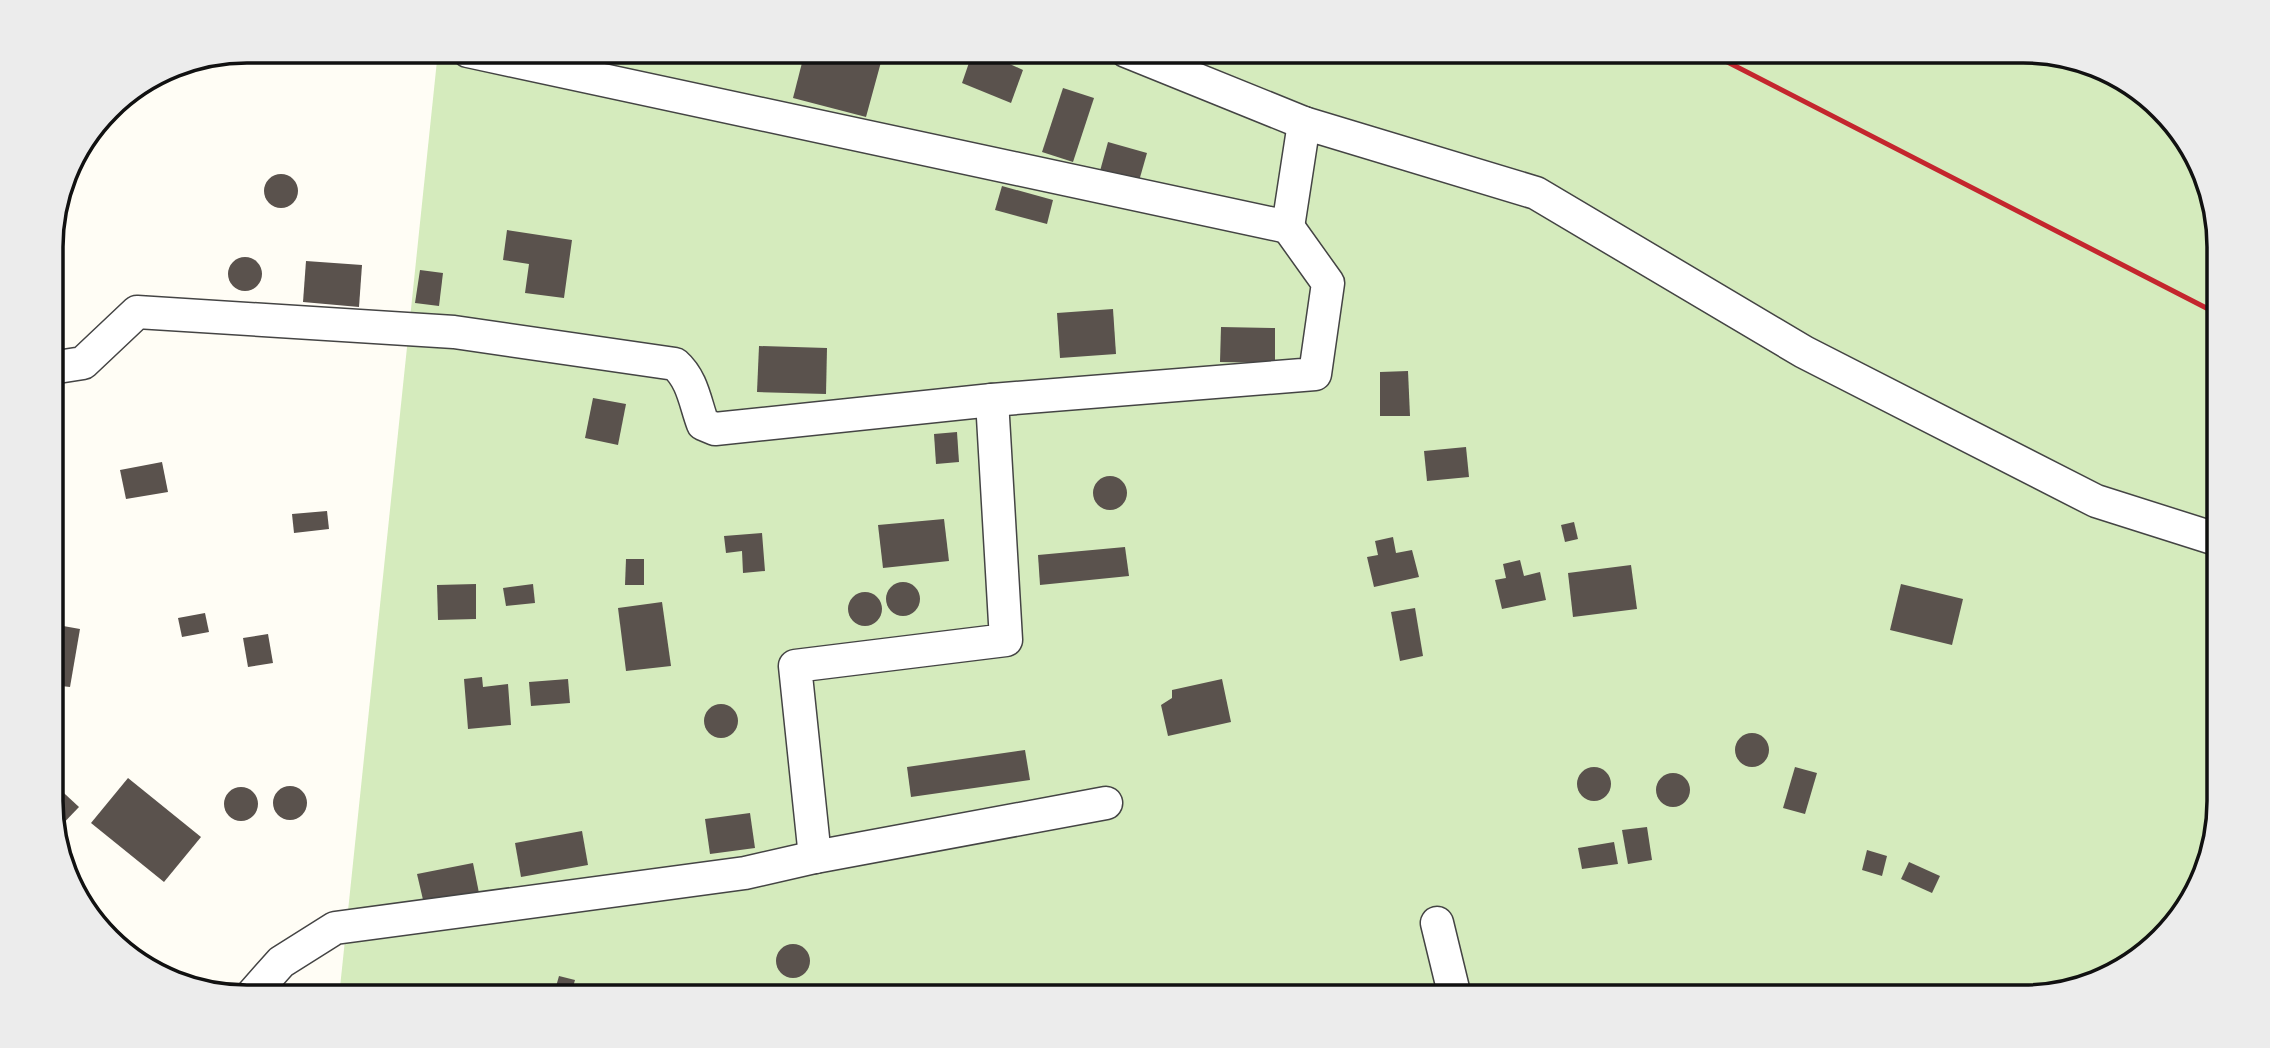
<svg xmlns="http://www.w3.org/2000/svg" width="2270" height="1048" font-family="'PT Serif',serif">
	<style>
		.green { fill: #d5ebbd }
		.building { fill: #5a524d }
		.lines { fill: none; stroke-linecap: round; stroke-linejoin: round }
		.street-casing { stroke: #444; stroke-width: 35 }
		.street { stroke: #fff; stroke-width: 32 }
		.rail { stroke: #c4262e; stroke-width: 5 }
		.rim { fill: none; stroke: #111; stroke-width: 3.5 }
	</style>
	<rect width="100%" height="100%" fill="#fffdf5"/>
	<path class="green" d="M438 51H2023L2098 66 2179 128 2218 222 2219 801 2204 876 2132 964 2035 997H339Z"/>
	<g class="building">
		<path d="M805 51H884L866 117 793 98Z"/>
		<path d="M973 51H981L1023 70 1011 103 962 83Z"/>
		<path d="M1063 88 1094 98 1073 162 1042 152Z"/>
		<path d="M1108 142 1147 153 1139 181 1100 171Z"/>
		<circle cx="281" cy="191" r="17"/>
		<path d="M1002 186 1053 200 1047 224 995 210Z"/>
		<path d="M507 230 572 240 564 298 525 293 529 264 503 260Z"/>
		<circle cx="245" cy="274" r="17"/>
		<path d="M306 261 362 265 359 307 303 302Z"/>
		<path d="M420 270 443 273 439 306 415 303Z"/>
		<path d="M1113 309 1116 354 1060 358 1057 313Z"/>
		<path d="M1221 327 1275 328V363L1220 362Z"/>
		<path d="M759 346 827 348 826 394 757 392Z"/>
		<path d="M1408 371 1410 416H1380V372Z"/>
		<path d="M593 398 626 404 618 445 585 438Z"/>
		<path d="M957 432 959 462 936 464 934 434Z"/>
		<path d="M1466 447 1469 477 1427 481 1424 451Z"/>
		<path d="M162 462 168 492 126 499 120 470Z"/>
		<circle cx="1110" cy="493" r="17"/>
		<path d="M327 511 329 529 294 533 292 514Z"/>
		<path d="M944 519 949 561 883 568 878 525Z"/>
		<path d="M1574 522 1578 539 1565 542 1561 525Z"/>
		<path d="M762 533 765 571 743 573 742 551 726 553 724 536Z"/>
		<path d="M1393 537 1396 553 1412 550 1419 577 1374 587 1367 557 1378 555 1375 541Z"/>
		<path d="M1125 547 1129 576 1040 585 1038 555Z"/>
		<path d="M626 559H644V585H625Z"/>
		<path d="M1520 560 1524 576 1540 572 1546 600 1502 609 1495 580 1506 578 1503 564Z"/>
		<path d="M1631 565 1637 609 1573 617 1568 573Z"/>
		<circle cx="903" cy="599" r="17"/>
		<path d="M476 584V619L438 620 437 585Z"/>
		<path d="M533 584 535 603 506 606 503 588Z"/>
		<path d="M1901 584 1963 599 1952 645 1890 630Z"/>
		<circle cx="865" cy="609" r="17"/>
		<path d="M662 602 671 666 626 671 618 608Z"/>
		<path d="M1415 608 1423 656 1400 661 1391 612Z"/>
		<path d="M205 613 209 632 182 637 178 618Z"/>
		<path d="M52 624 80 629 70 687 52 685Z"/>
		<path d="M268 634 273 663 248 667 243 638Z"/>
		<path d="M482 677 483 687 508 684 511 725 468 729 464 679Z"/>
		<path d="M568 679 570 703 531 706 529 682Z"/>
		<path d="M1222 679 1231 722 1168 736 1161 705 1172 698V690Z"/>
		<circle cx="721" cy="721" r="17"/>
		<circle cx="1752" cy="750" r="17"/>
		<path d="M1025 750 1030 780 911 797 907 767Z"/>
		<circle cx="1594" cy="784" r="17"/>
		<path d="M1795 767 1817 773 1805 814 1783 808Z"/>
		<circle cx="1673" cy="790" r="17"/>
		<path d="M128 778 201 837 164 882 91 823Z"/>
		<path d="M52 782 79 807 55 832 52 827Z"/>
		<circle cx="290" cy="803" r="17"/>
		<circle cx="241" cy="804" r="17"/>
		<path d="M750 813 755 848 710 854 705 819Z"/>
		<path d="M1647 827 1652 860 1628 864 1622 830Z"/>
		<path d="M582 831 588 865 521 877 515 843Z"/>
		<path d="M1614 842 1618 864 1582 869 1578 848Z"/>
		<path d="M1867 850 1887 856 1882 876 1862 870Z"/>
		<path d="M1909 862 1940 876 1932 893 1901 879Z"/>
		<path d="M473 863 479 893 424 904 417 874Z"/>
		<circle cx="793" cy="961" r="17"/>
		<path d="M559 976 575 980 570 997H534L537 986 555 990Z"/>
		<path d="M733 988 739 989 750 997H717L723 991Z"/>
	</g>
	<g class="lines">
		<g class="street-casing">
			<g id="street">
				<path d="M468 51 1288 227 1304 123 1536 193 1804 352 2096 501 2219 540"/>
				<path d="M1126 51 1304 123"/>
				<path d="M51 368 83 363 137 312 454 332 675 364C693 380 695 403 703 424L715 429 992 400"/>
				<path d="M815 857 795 666 1006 640 992 400 1315 374 1328 283 1288 227"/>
				<path d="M1437 923 1455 997"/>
				<path d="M250 997 281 962 335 928 745 873 815 857 1106 803"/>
			</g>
		</g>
		<use href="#street" class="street"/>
		<path class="rail" d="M1706 51 2218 314"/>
	</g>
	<path d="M0 0H2270V1048H0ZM247 63H2023A184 184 0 0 1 2207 247V801A184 184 0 0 1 2023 985H247A184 184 0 0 1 63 801V247A184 184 0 0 1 247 63Z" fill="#ececec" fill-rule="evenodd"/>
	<path class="rim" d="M247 63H2023A184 184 0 0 1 2207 247V801A184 184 0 0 1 2023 985H247A184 184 0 0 1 63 801V247A184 184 0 0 1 247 63Z"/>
</svg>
